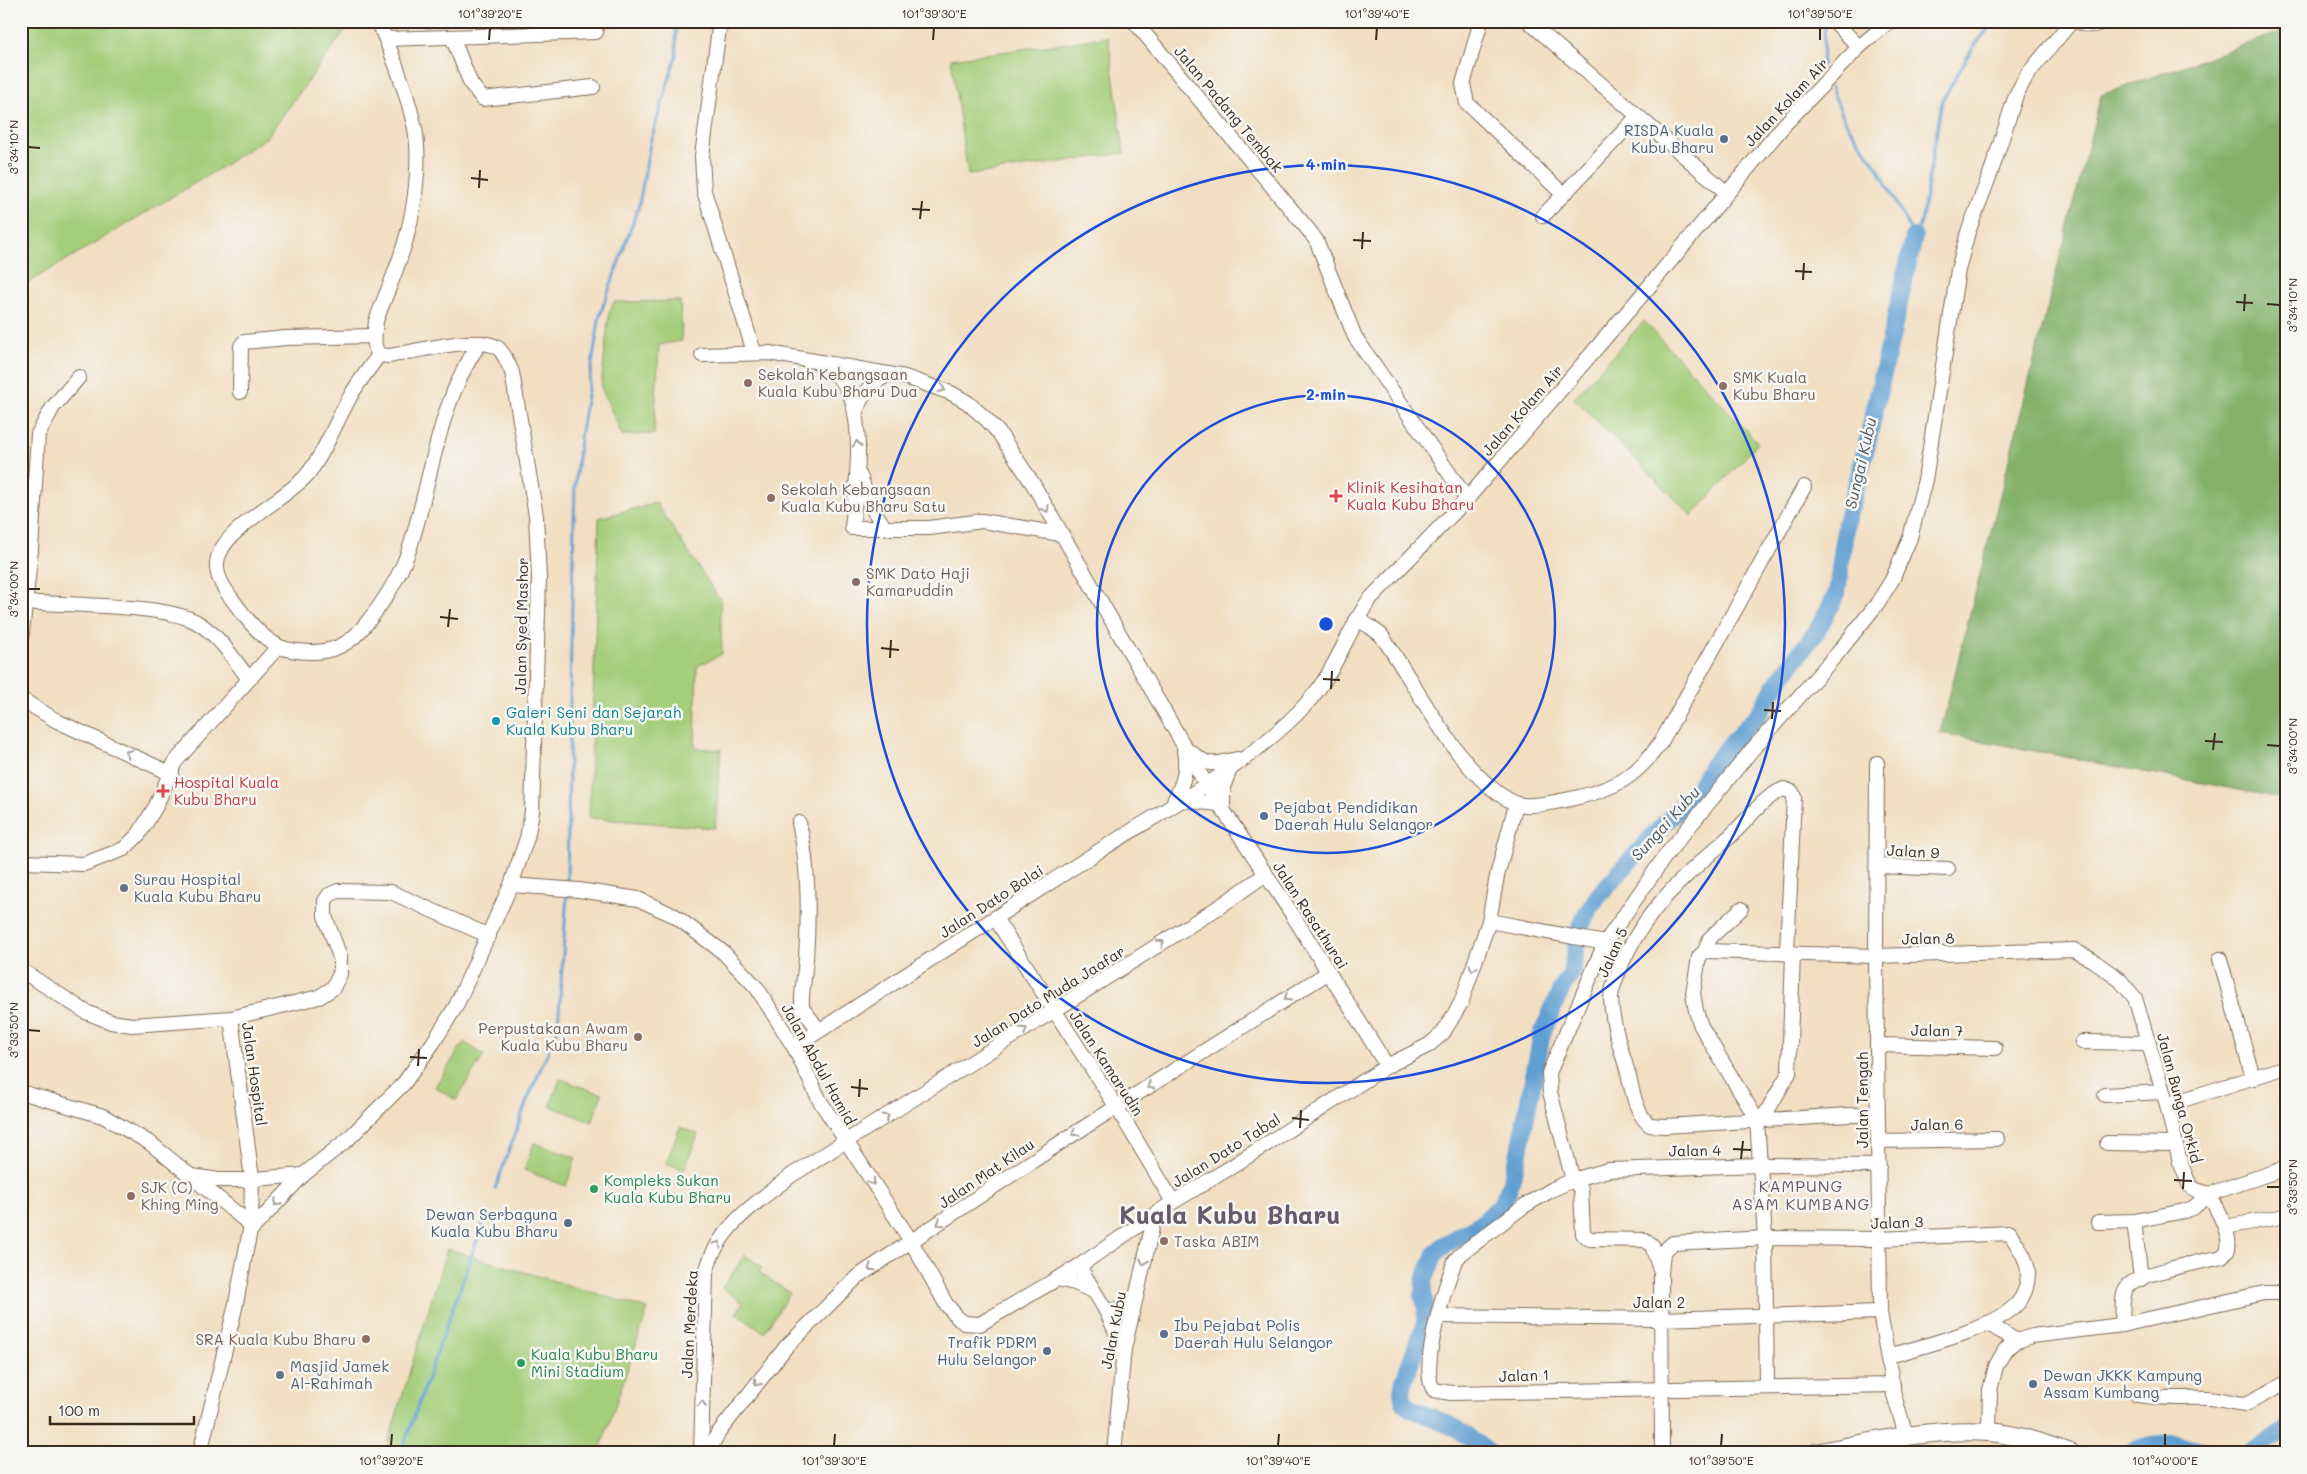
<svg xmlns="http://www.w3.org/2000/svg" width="2307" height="1474" font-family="Mali,sans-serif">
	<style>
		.green { fill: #a4ce7a; stroke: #707c4c }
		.forest { fill: #83b16a; stroke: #5f6e44 }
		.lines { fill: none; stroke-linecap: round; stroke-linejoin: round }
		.stream { stroke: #609fd2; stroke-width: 3 }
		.river { stroke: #609fd2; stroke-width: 18 }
		.minor-casing { stroke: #7b6957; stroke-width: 16 }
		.major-casing { stroke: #7b6957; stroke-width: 20 }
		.minor { stroke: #fff; stroke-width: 14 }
		.major { stroke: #fff; stroke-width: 18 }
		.oneway { stroke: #a79f9a }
		.ticks { fill: none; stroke: #3b2a1e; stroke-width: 2 }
		.ring { fill: none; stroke: #1d4ed8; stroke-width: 2.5 }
		.service-dot { fill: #5c6f8a; stroke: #f6f6f2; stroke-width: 2 }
		.education-dot { fill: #8d6e63; stroke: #f6f6f2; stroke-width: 2 }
		.health-dot { fill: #e0444e; stroke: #f6f6f2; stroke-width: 2 }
		.culture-dot { fill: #0f9aa8; stroke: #f6f6f2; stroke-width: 2 }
		.worship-dot { fill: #6b7280; stroke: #f6f6f2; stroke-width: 2 }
		.leisure-dot { fill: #2e9e5b; stroke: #f6f6f2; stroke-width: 2 }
		.labels { text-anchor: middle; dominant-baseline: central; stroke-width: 5; stroke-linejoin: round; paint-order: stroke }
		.street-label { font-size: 15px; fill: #3b2a1e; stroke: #f6f6f2 }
		.service-label { font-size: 15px; fill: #4e5e75; stroke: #f6f6f2; text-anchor: end }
		.education-label { font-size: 15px; fill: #785e54; stroke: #f6f6f2; text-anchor: start }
		.health-label { font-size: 15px; fill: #be3a42; stroke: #f6f6f2; text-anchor: start }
		.culture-label { font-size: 15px; fill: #0d838f; stroke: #f6f6f2; text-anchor: start }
		.worship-label { font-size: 15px; fill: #5b616d; stroke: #f6f6f2; text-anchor: start }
		.leisure-label { font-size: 15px; fill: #27864d; stroke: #f6f6f2; text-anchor: start }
		.water-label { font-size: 16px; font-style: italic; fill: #4a5966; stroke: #f6f6f2 }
		.neighbourhood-label { font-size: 16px; letter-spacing: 1px; fill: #6b586b; stroke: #f6f6f2 }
		.town-label { font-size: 25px; font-weight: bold; fill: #6b586b; stroke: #f6f6f2 }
		.centre { fill: #1d4ed8; stroke: #f6f6f2; stroke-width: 2.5 }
		.ring-label { font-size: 15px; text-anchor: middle; font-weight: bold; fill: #1d4ed8; stroke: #f6f6f2; stroke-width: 5; stroke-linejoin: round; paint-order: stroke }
		.neatline { fill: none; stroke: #3b2a1e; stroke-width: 2 }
		.ticks-label { font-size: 12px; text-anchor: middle; fill: #3b2a1e }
	</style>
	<rect width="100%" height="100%" fill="#f6f6f2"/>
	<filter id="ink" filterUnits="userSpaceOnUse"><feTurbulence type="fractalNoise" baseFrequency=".02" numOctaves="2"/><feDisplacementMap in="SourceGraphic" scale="10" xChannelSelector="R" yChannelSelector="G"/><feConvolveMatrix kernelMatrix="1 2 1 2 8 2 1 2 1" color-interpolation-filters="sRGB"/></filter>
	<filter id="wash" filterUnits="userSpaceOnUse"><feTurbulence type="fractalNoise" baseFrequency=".0096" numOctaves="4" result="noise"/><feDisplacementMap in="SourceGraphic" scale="20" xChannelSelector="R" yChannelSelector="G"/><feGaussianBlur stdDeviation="1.12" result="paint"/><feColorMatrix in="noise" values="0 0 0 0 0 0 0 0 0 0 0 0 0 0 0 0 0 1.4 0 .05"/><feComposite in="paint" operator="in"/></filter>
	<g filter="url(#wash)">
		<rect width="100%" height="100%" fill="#f2dec1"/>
		<g class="green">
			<path d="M21 21H352L267 137 217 170 21 287Z"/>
			<path d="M1108 37 1124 153 968 175 951 59Z"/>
			<path d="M680 301 682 341 659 345 654 434 622 435 601 387 609 313 614 302Z"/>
			<path d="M1644 321 1758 443 1692 516 1574 398Z"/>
			<path d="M656 503 720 600 722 654 697 666 695 748 721 750 715 828 589 818 599 518Z"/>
			<path d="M464 1042 484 1055 456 1100 435 1087Z"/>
			<path d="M560 1079 602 1094 592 1122 550 1106Z"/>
			<path d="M680 1127 698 1134 684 1170 666 1163Z"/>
			<path d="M534 1143 576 1158 566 1186 524 1170Z"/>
			<path d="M447 1249 648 1309 599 1453H385Z"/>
			<path d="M745 1255 762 1267 759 1272 790 1293 764 1332 736 1313 743 1303 722 1288Z"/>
		</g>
		<path class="forest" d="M2286 30V799L1940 733 2101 95Z"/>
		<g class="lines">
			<g class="stream">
				<path d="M1822 65 1825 24"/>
				<path d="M1831 88 1845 121 1879 170 1914 237"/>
				<path d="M1914 237 1921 223 1942 101 1974 46 1995 21"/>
				<path d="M567 885 571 642 575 485 580 438 600 315 639 205 650 143 676 56V21"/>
				<path d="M495 1189 526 1103 558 1028 567 893"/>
				<path d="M401 1453 485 1218"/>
			</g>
			<g class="river">
				<path d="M1489 1453 1456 1428 1410 1408 1404 1402 1402 1392 1404 1380 1425 1323 1426 1309 1423 1295 1424 1281 1435 1254 1443 1246 1483 1222 1500 1206 1508 1191 1518 1157 1542 1034 1562 987 1571 974 1579 930 1587 913 1598 896 1648 841 1698 789 1713 764 1759 713 1779 680 1817 631 1837 593 1846 523 1864 457 1914 237"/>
				<path d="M2130 1453C2156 1437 2185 1445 2211 1453"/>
				<path d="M2247 1453 2286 1431"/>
			</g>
		</g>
	</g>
	<g filter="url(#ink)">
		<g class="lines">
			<g class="minor-casing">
				<g id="minor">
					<path d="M378 21C392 53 408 96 415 129 421 160 415 206 407 235 400 264 386 293 376 321 375 332 372 346 379 355"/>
					<path d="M720 21 702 156 704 191 754 352"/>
					<path d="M1134 21 1311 233 1317 242 1355 337 1467 499"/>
					<path d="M1481 21 1463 84 1467 103 1563 194"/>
					<path d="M1528 21 1727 193"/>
					<path d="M1834 21 1859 47"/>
					<path d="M2077 21C2087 27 2095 27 2105 21"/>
					<path d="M452 37 471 84 483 99 593 87"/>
					<path d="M386 39 596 32"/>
					<path d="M1543 216 1638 116"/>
					<path d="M379 355C369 369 358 382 350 397 335 423 325 453 306 476 284 501 213 533 217 568 218 582 229 595 237 606 248 621 267 644 286 649 312 655 338 654 358 633 379 610 399 579 409 550 432 481 437 403 480 343"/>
					<path d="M702 355 769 353 905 377 951 393 967 402 986 419 999 433 1033 484 1206 784 1292 914 1387 1066"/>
					<path d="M826 364C834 372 843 380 848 390 865 427 856 488 852 528H929L982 521 1060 534"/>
					<path d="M240 392 241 346 244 342 286 338 374 336"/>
					<path d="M855 414C862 394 869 384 889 374"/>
					<path d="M860 476 870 505 885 528"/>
					<path d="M21 602C61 605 169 604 198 623 220 636 234 660 249 679"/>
					<path d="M1356 619 1369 626 1381 635C1416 683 1460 779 1515 803 1527 809 1561 801 1575 798 1617 788 1636 777 1661 742L1804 487"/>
					<path d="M21 641 31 550 38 434 53 407 79 377"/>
					<path d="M21 699 57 721 172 774"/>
					<path d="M1191 752C1209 768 1215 764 1237 759"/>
					<path d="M1877 763 1876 956 1880 1312 1894 1395 1906 1435"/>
					<path d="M1181 800 1219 804"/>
					<path d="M1172 805C1182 786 1188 772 1184 750"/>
					<path d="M1223 809V787L1231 767"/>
					<path d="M799 823C809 866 809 915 806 958 805 975 801 991 802 1008L819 1030"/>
					<path d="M21 862 84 864 124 849 139 834 156 806 175 762 278 647"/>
					<path d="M1877 866 1948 869"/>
					<path d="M511 885 579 890 638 899 675 916 724 953 757 988 794 1047 820 1101 911 1241 946 1304 957 1317 964 1323 980 1324 1079 1266 1173 1202 1228 1169 1387 1066 1429 1045 1443 1033 1461 1003 1489 921 1497 876 1516 804"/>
					<path d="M1741 909 1710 938 1705 951 1699 957 1693 993 1696 1011 1701 1026 1757 1120 1765 1238 1767 1386"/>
					<path d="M995 918 1116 1106 1173 1202"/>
					<path d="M1489 921 1605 943"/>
					<path d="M1705 951 1876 956 2074 950 2092 960 2120 980 2135 998 2167 1105 2180 1162 2190 1186 2196 1190 2209 1194C2217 1211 2231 1231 2228 1250L2222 1257C2204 1261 2135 1274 2127 1287 2121 1296 2123 1315 2122 1325"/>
					<path d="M1787 952 1794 797 1792 792 1784 789C1762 797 1745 824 1727 839 1684 876 1643 912 1621 966 1617 976 1611 988 1611 999 1612 1024 1621 1049 1628 1073 1632 1089 1636 1115 1650 1125L1665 1126 1850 1115H1878"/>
					<path d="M2220 959 2253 1078"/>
					<path d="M21 970 86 1012 111 1022 132 1025 231 1018 319 997 333 988 340 974V957L325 916V901L329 895 338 891 391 892 489 936"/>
					<path d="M2082 1042 2149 1043"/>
					<path d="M1878 1045 1995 1048"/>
					<path d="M794 1047C895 981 997 916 1099 851 1168 807 1251 765 1307 703 1334 674 1347 633 1369 600L1467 499 1647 289 1785 124 1859 47 1890 21"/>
					<path d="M21 1092 103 1116 150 1143 251 1225"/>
					<path d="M2105 1095 2163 1092"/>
					<path d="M2167 1105 2286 1067"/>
					<path d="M1762 1120 1789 1073 1793 953"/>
					<path d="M1878 1141 1997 1139"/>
					<path d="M2107 1143 2174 1144"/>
					<path d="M1879 1166 1760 1165 1608 1170 1573 1180 1553 1189 1524 1206 1461 1254 1455 1261C1446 1284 1418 1371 1434 1390L1451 1393 1893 1385"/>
					<path d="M192 1176 218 1180H243L303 1175 347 1140 404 1083 433 1043 456 1006 511 885 527 838 532 812 539 578 536 516 512 372C508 364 505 354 498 348 479 334 413 352 389 356L379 355"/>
					<path d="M2134 1221 2141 1279"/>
					<path d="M2098 1222 2134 1221 2184 1211 2193 1208 2209 1194 2286 1168"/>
					<path d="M2225 1227 2286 1216"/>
					<path d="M250 1231 303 1175"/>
					<path d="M1079 1266 1106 1311 1124 1349"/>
					<path d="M1661 1273 1652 1245 1645 1240 1590 1239 1583 1234 1581 1189 1573 1180 1550 1092 1549 1073 1605 943 1666 855 1751 751 1837 654 1877 604 1892 580 1910 538 1925 480 1958 270 1968 232 1991 172 2016 95 2027 75 2072 21"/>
					<path d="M1057 1279 1075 1283 1093 1291"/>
					<path d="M1106 1311 1122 1308 1134 1301"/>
					<path d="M1438 1316 1661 1319 1880 1312"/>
					<path d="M1987 1323 2017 1341"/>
					<path d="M2137 1395C2163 1400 2182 1397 2208 1398 2221 1399 2233 1403 2246 1404L2286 1383"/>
					<path d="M1989 1432 1990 1390 1996 1366 2005 1350 2017 1341 2032 1336 2122 1325 2264 1293H2286"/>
					<path d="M200 1453 235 1308 251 1225 252 1179 231 1018"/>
					<path d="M701 1453 706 1273C717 1227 757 1202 792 1175L1219 907 1266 874"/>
					<path d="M707 1453 719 1432 786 1347 857 1277 1066 1139 1329 972"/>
					<path d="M1114 1453 1124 1349 1155 1215"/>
					<path d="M1662 1453 1661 1273 1663 1252 1673 1243 1765 1238 1879 1239 2010 1233C2017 1246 2027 1257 2028 1272 2028 1284 2025 1295 2017 1304 1994 1329 1923 1346 1889 1356"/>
				</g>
			</g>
			<g class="major-casing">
				<path id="major" d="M1815 1453C1872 1442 1930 1428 1989 1432 2016 1434 2044 1444 2070 1453"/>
			</g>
			<use href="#minor" class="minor"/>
			<use href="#major" class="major"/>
		</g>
		<defs><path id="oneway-chevron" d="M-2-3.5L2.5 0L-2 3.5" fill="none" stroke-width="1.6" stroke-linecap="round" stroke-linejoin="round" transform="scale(1.25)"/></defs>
		<g class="oneway">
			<use href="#oneway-chevron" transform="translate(942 389) rotate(22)"/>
			<use href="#oneway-chevron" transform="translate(857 444) rotate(-93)"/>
			<use href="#oneway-chevron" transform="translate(1046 509) rotate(61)"/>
			<use href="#oneway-chevron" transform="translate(128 753) rotate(-155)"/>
			<use href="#oneway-chevron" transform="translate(1161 943) rotate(-32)"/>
			<use href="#oneway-chevron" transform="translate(1473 968) rotate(108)"/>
			<use href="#oneway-chevron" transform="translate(1287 998) rotate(148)"/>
			<use href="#oneway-chevron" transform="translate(1024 1030) rotate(-32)"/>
			<use href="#oneway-chevron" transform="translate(1150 1086) rotate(149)"/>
			<use href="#oneway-chevron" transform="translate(886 1117) rotate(-31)"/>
			<use href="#oneway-chevron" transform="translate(1075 1133) rotate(147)"/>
			<use href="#oneway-chevron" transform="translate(872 1182) rotate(56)"/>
			<use href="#oneway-chevron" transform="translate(277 1203) rotate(133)"/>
			<use href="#oneway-chevron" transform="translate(940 1223) rotate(147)"/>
			<use href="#oneway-chevron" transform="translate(718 1244) rotate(-59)"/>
			<use href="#oneway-chevron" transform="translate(1144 1262) rotate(104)"/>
			<use href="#oneway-chevron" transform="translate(871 1268) rotate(146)"/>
			<use href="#oneway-chevron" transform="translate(757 1383) rotate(128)"/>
			<use href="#oneway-chevron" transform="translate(702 1404) rotate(-88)"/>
		</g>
	</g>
	<path class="ticks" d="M489 40 490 28M933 40 934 28M1376 40 1377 28M1820 40V28M28 147 40 148M471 178 488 180M479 188 480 170M912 209 930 210M920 219 922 201M1353 240 1371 241M1362 249 1363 232M1795 271 1812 272M1803 280 1804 263M2236 302 2253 303M2267 304 2280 305M2244 311 2245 294M28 589H40M440 617 458 619M448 627 450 609M881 648 899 650M890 658 891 640M1323 679 1340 680M1331 689 1332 671M1764 710 1781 711M1772 719 1773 702M2205 741 2223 742M2267 745 2280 746M2213 750 2215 733M28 1030 40 1031M410 1057 427 1058M418 1066 419 1049M851 1087 868 1089M859 1097 860 1079M1292 1118 1309 1120M1300 1128 1301 1110M1733 1149 1751 1150M1741 1159 1743 1141M2174 1180 2192 1181M2267 1187H2280M2183 1189 2184 1172M391 1446 392 1434M834 1446 835 1434M1278 1446 1279 1434M1721 1446 1722 1434M2165 1446V1434"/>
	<g class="ring">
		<circle cx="1326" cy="624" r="229"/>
		<circle cx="1326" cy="624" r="459"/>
	</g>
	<g class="service-dot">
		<circle cx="1724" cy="139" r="5"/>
		<circle cx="1264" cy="816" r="5"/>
		<circle cx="568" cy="1223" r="5"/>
		<circle cx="1164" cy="1334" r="5"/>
		<circle cx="1047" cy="1351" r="5"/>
		<circle cx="2033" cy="1384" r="5"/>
	</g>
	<g class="education-dot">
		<circle cx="748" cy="383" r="5"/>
		<circle cx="1723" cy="386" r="5"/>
		<circle cx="771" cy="498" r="5"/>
		<circle cx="856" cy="582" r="5"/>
		<circle cx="638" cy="1037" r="5"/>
		<circle cx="131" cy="1196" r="5"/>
		<circle cx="1164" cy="1241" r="5"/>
		<circle cx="366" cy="1339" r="5"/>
	</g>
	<g class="health-dot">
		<path d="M1333.5 488.5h5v5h5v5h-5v5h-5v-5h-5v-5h5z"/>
		<path d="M160.5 783.5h5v5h5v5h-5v5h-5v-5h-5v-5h5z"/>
	</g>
	<circle class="culture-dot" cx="496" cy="721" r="5"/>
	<g class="worship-dot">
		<circle cx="124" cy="888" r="5"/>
		<circle cx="280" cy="1375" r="5"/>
	</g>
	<g class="leisure-dot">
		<circle cx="594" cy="1189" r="5"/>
		<circle cx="521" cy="1363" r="5"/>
	</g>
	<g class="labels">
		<g class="street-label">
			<text transform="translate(1786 102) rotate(-47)">Jalan Kolam Air</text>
			<text transform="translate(1229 109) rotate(50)">Jalan Padang Tembak</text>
			<text transform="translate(1522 410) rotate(-49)">Jalan Kolam Air</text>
			<text transform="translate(521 626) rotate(-89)">Jalan Syed Mashor</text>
			<text transform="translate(1913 851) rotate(3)">Jalan 9</text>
			<text transform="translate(991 901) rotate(-33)">Jalan Dato Balai</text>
			<text transform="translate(1311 915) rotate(57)">Jalan Rasathurai</text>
			<text transform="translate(1928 938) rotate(-1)">Jalan 8</text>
			<text transform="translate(1612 952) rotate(-66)">Jalan 5</text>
			<text transform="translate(1048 996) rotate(-32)">Jalan Dato Muda Jaafar</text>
			<text transform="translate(1937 1030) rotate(1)">Jalan 7</text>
			<text transform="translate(1107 1063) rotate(57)">Jalan Kamarudin</text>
			<text transform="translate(819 1064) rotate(61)">Jalan Abdul Hamid</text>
			<text transform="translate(255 1074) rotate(82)">Jalan Hospital</text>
			<text transform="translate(2180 1098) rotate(75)">Jalan Bunga Orkid</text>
			<text transform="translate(1862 1100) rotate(-90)">Jalan Tengah</text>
			<text transform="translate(1937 1124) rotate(-1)">Jalan 6</text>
			<text transform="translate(1226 1150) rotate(-32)">Jalan Dato Tabal</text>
			<text transform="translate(1695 1150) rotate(-1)">Jalan 4</text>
			<text transform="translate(986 1173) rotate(-34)">Jalan Mat Kilau</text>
			<text transform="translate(1897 1222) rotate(-2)">Jalan 3</text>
			<text x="1659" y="1302">Jalan 2</text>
			<text transform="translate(689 1324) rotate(-87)">Jalan Merdeka</text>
			<text transform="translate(1113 1330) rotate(-79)">Jalan Kubu</text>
			<text transform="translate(1524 1375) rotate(-2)">Jalan 1</text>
		</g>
		<g class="service-label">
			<text x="1714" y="130">RISDA Kuala<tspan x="1714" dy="17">Kubu Bharu</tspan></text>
			<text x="1274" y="807" text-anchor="start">Pejabat Pendidikan<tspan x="1274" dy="17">Daerah Hulu Selangor</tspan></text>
			<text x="558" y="1214">Dewan Serbaguna<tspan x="558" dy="17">Kuala Kubu Bharu</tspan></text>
			<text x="1174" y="1325" text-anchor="start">Ibu Pejabat Polis<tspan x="1174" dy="17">Daerah Hulu Selangor</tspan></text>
			<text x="1037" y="1342">Trafik PDRM<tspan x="1037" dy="17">Hulu Selangor</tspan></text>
			<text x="2043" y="1375" text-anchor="start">Dewan JKKK Kampung<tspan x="2043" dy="17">Assam Kumbang</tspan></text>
		</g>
		<g class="education-label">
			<text x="758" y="374">Sekolah Kebangsaan<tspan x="758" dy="17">Kuala Kubu Bharu Dua</tspan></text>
			<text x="1733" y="377">SMK Kuala<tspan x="1733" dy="17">Kubu Bharu</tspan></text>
			<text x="781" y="489">Sekolah Kebangsaan<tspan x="781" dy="17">Kuala Kubu Bharu Satu</tspan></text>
			<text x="866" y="573">SMK Dato Haji<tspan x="866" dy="17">Kamaruddin</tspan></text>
			<text x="628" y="1028" text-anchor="end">Perpustakaan Awam<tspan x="628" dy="17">Kuala Kubu Bharu</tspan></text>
			<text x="141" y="1187">SJK (C)<tspan x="141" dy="17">Khing Ming</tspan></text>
			<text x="1174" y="1241">Taska ABIM</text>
			<text x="356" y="1339" text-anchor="end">SRA Kuala Kubu Bharu</text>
		</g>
		<g class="health-label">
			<text x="1347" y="487">Klinik Kesihatan<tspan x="1347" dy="17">Kuala Kubu Bharu</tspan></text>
			<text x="174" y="782">Hospital Kuala<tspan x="174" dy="17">Kubu Bharu</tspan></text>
		</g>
		<g class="culture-label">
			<text x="506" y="712">Galeri Seni dan Sejarah<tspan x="506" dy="17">Kuala Kubu Bharu</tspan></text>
		</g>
		<g class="worship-label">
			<text x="134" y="879">Surau Hospital<tspan x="134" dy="17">Kuala Kubu Bharu</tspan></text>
			<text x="290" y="1366">Masjid Jamek<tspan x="290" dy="17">Al-Rahimah</tspan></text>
		</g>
		<g class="leisure-label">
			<text x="604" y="1180">Kompleks Sukan<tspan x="604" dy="17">Kuala Kubu Bharu</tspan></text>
			<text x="531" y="1354">Kuala Kubu Bharu<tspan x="531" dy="17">Mini Stadium</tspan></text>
		</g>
		<g class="water-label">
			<text transform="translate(1860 463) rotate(-77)">Sungai Kubu</text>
			<text transform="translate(1665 823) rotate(-48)">Sungai Kubu</text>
		</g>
		<g class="neighbourhood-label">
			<text x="1801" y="1185">KAMPUNG<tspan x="1801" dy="18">ASAM KUMBANG</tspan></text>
		</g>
		<g class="town-label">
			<text x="1230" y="1214">Kuala Kubu Bharu</text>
		</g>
	</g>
	<circle cx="1326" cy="624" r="8" class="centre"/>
	<g class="ring-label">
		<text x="1326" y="170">4 min</text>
		<text x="1326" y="400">2 min</text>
	</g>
	<rect width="2307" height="1474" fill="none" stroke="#f6f6f2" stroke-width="55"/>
	<path d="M50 1416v8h144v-8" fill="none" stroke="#3b2a1e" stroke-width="2.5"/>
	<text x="58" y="1416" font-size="15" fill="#3b2a1e" stroke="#f6f6f2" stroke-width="4" paint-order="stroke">100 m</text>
	<rect x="28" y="28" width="2252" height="1418" class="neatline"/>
	<g class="ticks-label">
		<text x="490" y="18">101°39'20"E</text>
		<text x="934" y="18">101°39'30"E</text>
		<text x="1377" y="18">101°39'40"E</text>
		<text x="1820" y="18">101°39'50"E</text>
		<text transform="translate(14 147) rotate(-90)" y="4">3°34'10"N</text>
		<text transform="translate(2293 305) rotate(-90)" y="4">3°34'10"N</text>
		<text transform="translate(14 589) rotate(-90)" y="4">3°34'00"N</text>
		<text transform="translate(2293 746) rotate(-90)" y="4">3°34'00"N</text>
		<text transform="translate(14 1030) rotate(-90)" y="4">3°33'50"N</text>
		<text transform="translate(2293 1187) rotate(-90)" y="4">3°33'50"N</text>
		<text x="391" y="1465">101°39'20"E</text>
		<text x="834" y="1465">101°39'30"E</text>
		<text x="1278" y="1465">101°39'40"E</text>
		<text x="1721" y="1465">101°39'50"E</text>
		<text x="2165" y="1465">101°40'00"E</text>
	</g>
</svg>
